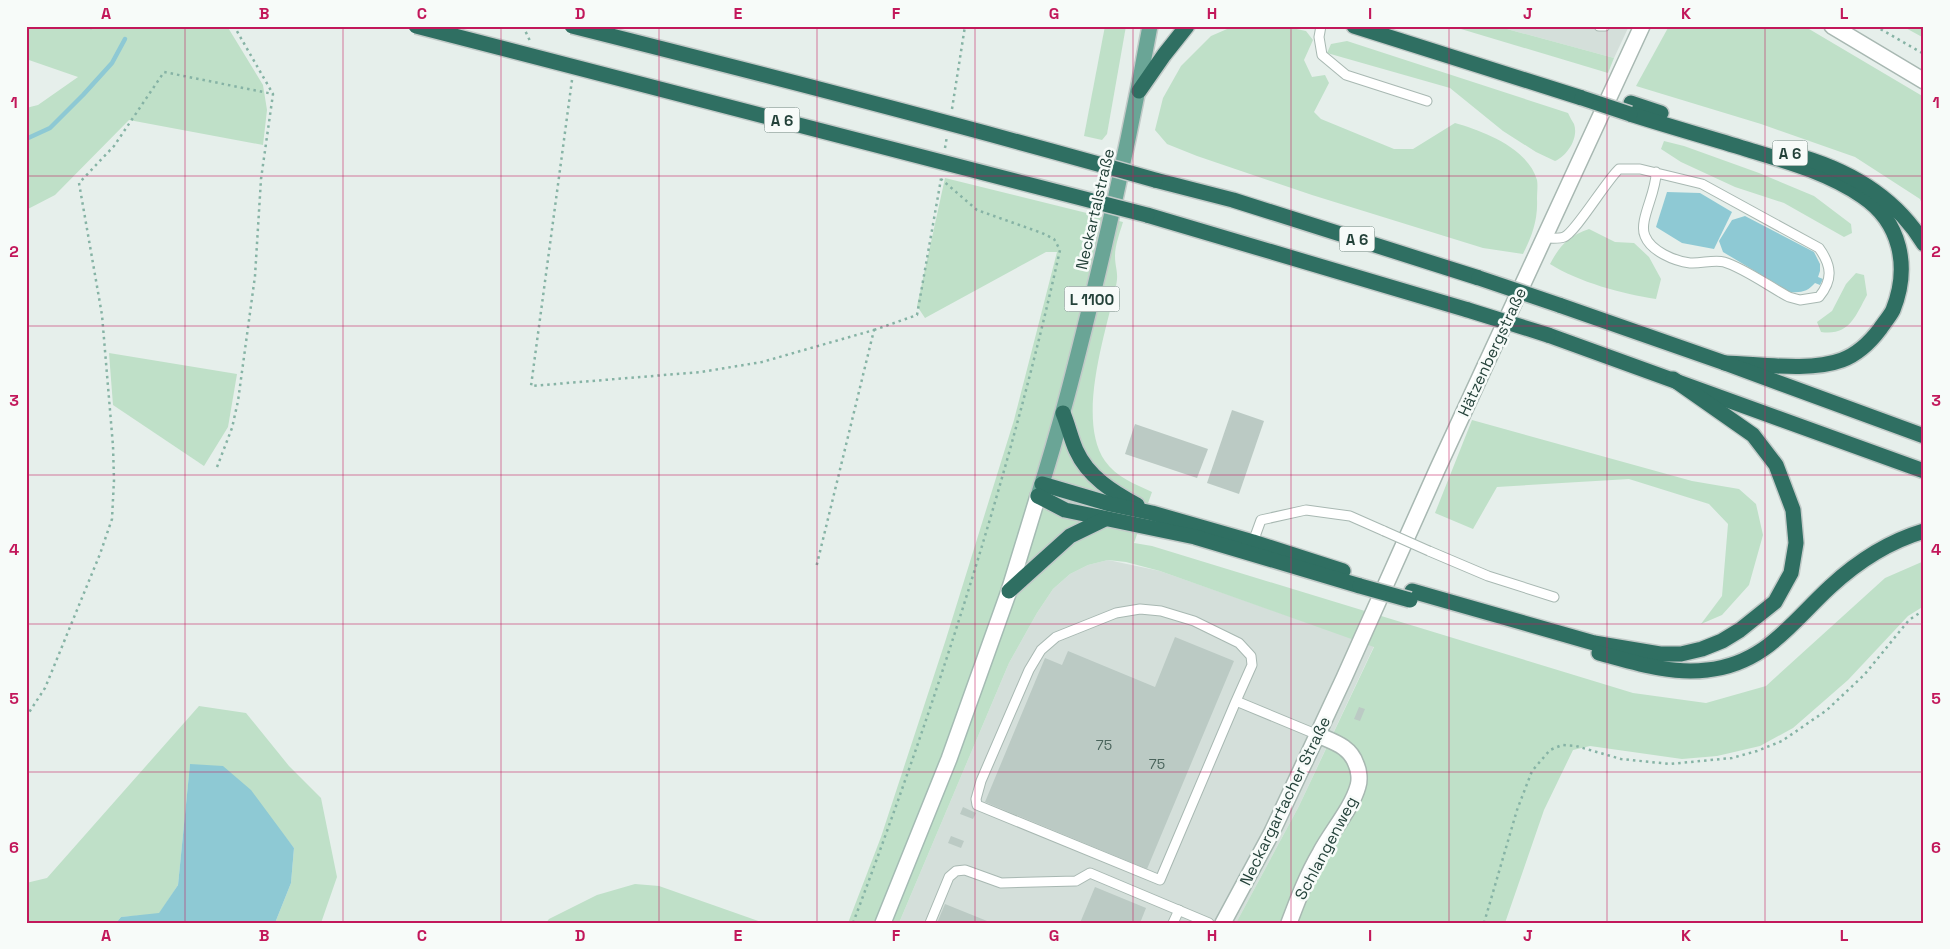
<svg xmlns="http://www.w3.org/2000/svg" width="1950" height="949" font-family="'Space Grotesk',sans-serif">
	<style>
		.built { fill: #d4dfda }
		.green { fill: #bfe0c8 }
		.water { fill: #8ec9d4 }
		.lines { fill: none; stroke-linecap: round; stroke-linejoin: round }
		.stream { stroke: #8ec9d4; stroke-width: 4.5 }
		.building { fill: #bbcac4 }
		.service-casing { stroke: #a8b8b2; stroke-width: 11 }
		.minor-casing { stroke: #a8b8b2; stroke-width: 18 }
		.tertiary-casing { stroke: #a8b8b2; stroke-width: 18 }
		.secondary-casing { stroke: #a4bbb3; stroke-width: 18 }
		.primary-casing { stroke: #c2cac8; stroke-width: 18 }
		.motorway-casing { stroke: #c2cac8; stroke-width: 18 }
		.path { stroke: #86b3a5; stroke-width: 2.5; stroke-dasharray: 2.5 4; stroke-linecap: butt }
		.service { stroke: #fff; stroke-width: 9 }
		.minor { stroke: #fff; stroke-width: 15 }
		.tertiary { stroke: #fff; stroke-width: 15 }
		.secondary { stroke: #fff; stroke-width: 15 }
		.primary { stroke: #6aa596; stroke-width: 15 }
		.motorway { stroke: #2f6f62; stroke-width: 15 }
		.service-bridge-casing { stroke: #a8b8b2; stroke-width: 11; stroke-linecap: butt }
		.motorway-bridge-casing { stroke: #c2cac8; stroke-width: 18; stroke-linecap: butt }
		.service-bridge { stroke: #fff; stroke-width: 9 }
		.motorway-bridge { stroke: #2f6f62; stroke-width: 15 }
		.grid { fill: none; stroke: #c2185b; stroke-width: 1; stroke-opacity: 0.55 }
		.labels { text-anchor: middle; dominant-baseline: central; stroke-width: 5; stroke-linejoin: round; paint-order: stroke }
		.number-label { font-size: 14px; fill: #4a645c }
		.shield { fill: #f7fbf9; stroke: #637a73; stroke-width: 1 }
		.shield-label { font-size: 15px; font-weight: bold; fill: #24423a }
		.street-label { font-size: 16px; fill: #24423a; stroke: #f7fbf9 }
		.neatline { fill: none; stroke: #c2185b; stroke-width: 2 }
		.grid-label { font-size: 16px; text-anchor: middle; font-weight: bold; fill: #c2185b }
	</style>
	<rect width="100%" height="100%" fill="#e6efeb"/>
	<g class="built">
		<path d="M1496 26H1629L1614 58Z"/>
		<path d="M1108 560 1160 571 1374 646 1299 806 1236 923H899L1009 663 1037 613 1053 589 1070 574 1088 565Z"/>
	</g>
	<g class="green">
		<path d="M26 26H227L263 85 267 110 263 145 129 120 55 195 26 210V108L38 105 78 77 26 59Z"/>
		<path d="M1105 26H1126L1107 134 1102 140 1084 136Z"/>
		<path d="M1234 26H1282L1306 31 1313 40 1304 60 1312 77 1325 75 1329 83 1314 112 1321 119 1394 149H1413L1455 123C1483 131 1528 148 1537 180 1538 185 1537 193 1537 199 1538 220 1532 236 1523 254L1483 248 1312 195 1197 156 1167 144 1155 130 1163 98 1181 66 1211 36Z"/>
		<path d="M1451 26H1496L1614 58 1608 73Z"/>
		<path d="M1669 26H1804L1924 97V209L1920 199 1855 157 1761 124 1636 86Z"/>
		<path d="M1902 26H1924V38Z"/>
		<path d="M1347 41 1568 113C1570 117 1572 121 1574 124 1579 138 1567 156 1555 161L1536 152 1503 131 1450 88 1327 53 1331 44Z"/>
		<path d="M1664 141 1684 146 1759 173 1814 196 1851 224 1852 233 1844 237 1784 203 1735 187 1681 162 1661 149Z"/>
		<path d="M945 178 1123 222C1120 232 1115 245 1115 256 1115 268 1119 272 1116 286 1106 332 1076 419 1105 461 1116 477 1135 484 1152 492L1134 543 1152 546 1633 693 1706 703 1766 686 1885 578 1924 561V606L1908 616 1848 680 1793 728 1760 746 1717 756 1682 759 1590 746 1573 750 1544 810 1505 923H1236L1299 806 1374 647 1160 571 1126 562 1108 560 1088 565 1070 574 1053 589 1037 613 1009 663 899 923H848L881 837 946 639 1014 420 1057 252H1046L925 318 917 306Z"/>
		<path d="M1589 229 1615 242 1634 243 1649 257 1661 279 1656 299C1623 294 1578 282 1550 264 1560 245 1569 236 1589 229Z"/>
		<path d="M1856 273 1864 275 1867 295C1855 317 1849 336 1821 332L1817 322 1832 311 1846 284Z"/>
		<path d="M109 353 237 374 228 427 204 466 113 405Z"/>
		<path d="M1472 420 1692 481 1739 489 1756 504 1763 535 1749 585 1722 615 1701 624 1722 596 1728 524 1709 504 1629 479 1497 487 1473 529 1435 513Z"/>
		<path d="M199 706 246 713 289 766 321 798 337 877 321 923H275L291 883 294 848 272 820 190 765 178 885 159 914 121 917 116 923H26V883L47 878Z"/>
		<path d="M635 884 659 886 764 923H546L549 919 597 895Z"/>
	</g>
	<g class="water">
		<path d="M1667 192 1700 193 1732 212 1714 249 1682 243 1656 227Z"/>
		<path d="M1745 216 1814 252 1820 264V271L1818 277 1823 279 1820 285 1815 283C1808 291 1802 293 1790 292L1723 252 1719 241 1732 220Z"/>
		<path d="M190 764 223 766 251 790 294 848 291 883 275 923H116L121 917 159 913 178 885Z"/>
	</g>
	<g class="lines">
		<path class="stream" d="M26 139 50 128 83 95 112 63 125 39"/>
	</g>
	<g class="building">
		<path d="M1232 410 1264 421 1239 494 1207 483Z"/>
		<path d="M1135 424 1208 449 1197 478 1125 454Z"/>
		<path d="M1175 637 1234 661 1147 869 985 802 1045 658 1062 665 1068 651 1155 687Z"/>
		<path d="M1359 707 1365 709 1360 721 1354 719Z"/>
		<path d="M963 807 976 813 973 819 960 814Z"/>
		<path d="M951 836 964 841 961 848 948 843Z"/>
		<path d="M1095 887 1146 908 1140 923H1080Z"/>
		<path d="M945 904 992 923H937Z"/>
	</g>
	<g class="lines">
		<g class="service-casing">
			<g id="service">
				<path d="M1321 26 1319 37 1322 55 1346 75 1427 101"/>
				<path d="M1599 26H1605"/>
				<path d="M1544 238C1550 238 1559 239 1564 237 1575 233 1606 181 1619 169H1640L1702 184 1819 248C1832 266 1833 280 1819 297L1800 300 1789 297C1770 287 1744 268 1724 262 1714 259 1701 264 1690 263 1674 261 1651 251 1645 236 1638 221 1657 192 1656 172"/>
				<path d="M1253 542 1261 520 1306 510 1350 516 1384 531"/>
				<path d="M1429 551 1488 576 1554 597"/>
				<path d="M1236 701 1160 880 977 805 976 799 981 781 1029 670 1041 650 1056 637 1116 613 1140 609 1161 611 1194 621 1239 643 1251 656 1252 665 1236 701 1318 735"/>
				<path d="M930 923 949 877 956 871 965 870 1001 883 1076 881 1090 873 1209 923"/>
				<path d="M1173 923 1179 910"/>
			</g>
		</g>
		<g class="minor-casing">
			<path id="minor" d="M1289 923C1298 899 1307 875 1320 853 1331 832 1352 808 1358 786 1360 780 1359 770 1356 764 1350 746 1333 742 1318 735"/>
		</g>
		<g class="tertiary-casing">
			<g id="tertiary">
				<path d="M1832 26 1924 81"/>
				<path d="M1223 923 1272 832 1344 678 1437 470 1642 26"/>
			</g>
		</g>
		<g class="secondary-casing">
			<path id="secondary" d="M883 923 949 759 1009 591 1038 496"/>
		</g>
		<g class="primary-casing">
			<path id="primary" d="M1038 496C1060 428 1077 359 1094 290 1115 203 1134 115 1150 26"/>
		</g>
		<g class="motorway-casing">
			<g id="motorway">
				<path d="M1354 26 1582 98"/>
				<path d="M1139 91 1164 55 1187 26"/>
				<path d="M1631 103 1661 113"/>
				<path d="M1630 114C1668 126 1707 137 1746 149 1785 161 1827 172 1862 196 1901 222 1910 267 1893 310 1890 316 1884 323 1880 329 1871 341 1858 354 1842 360 1810 372 1760 364 1725 363"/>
				<path d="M1802 157C1852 172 1896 198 1924 244"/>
				<path d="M1155 180 1233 200 1479 278"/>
				<path d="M1147 215 1468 310"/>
				<path d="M1559 305 1725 363 1924 436"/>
				<path d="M1548 335 1924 471"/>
				<path d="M1063 413C1068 425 1071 439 1076 450 1088 477 1113 492 1137 505"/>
				<path d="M1042 484 1110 504 1152 513 1253 542 1343 571"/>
				<path d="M1038 496 1065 510 1195 537 1360 586"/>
				<path d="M1009 591 1070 536 1105 519"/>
				<path d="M1412 591 1594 643 1660 654H1681L1702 649 1722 641 1740 630 1775 602 1791 573 1796 543 1793 510 1776 465 1753 435 1673 379"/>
				<path d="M1599 653C1633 662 1671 675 1707 670 1765 664 1791 623 1830 587 1858 561 1887 542 1924 531"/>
			</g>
		</g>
		<g class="path">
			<path d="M84 26 91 28 100 26"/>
			<path d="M523 26 530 41"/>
			<path d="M1875 26 1924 54"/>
			<path d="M572 80 531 386 701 372 762 362 874 330 816 568"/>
			<path d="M952 109 965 26"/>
			<path d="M945 148 947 136"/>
			<path d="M874 330 917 315 941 179"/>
			<path d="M217 467 232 428 238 401 255 276 261 179 273 94 234 26"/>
			<path d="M26 717 45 688 100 554 112 519 114 480 113 446 102 315 79 183 114 146 164 72 273 94"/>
			<path d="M853 923C936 703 1009 479 1060 250L1054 239 1042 233 977 210 941 179V176"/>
			<path d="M1484 923 1517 810 1532 771 1550 750 1562 745 1576 746 1621 759 1670 764 1732 758 1757 751 1782 741 1827 710 1865 674 1909 620 1924 610"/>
		</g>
		<use href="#service" class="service"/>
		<use href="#minor" class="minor"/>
		<use href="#tertiary" class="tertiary"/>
		<use href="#secondary" class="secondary"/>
		<use href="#primary" class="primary"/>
		<use href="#motorway" class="motorway"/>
		<g class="service-bridge-casing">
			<path id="service-bridge" d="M1384 531 1429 551"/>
		</g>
		<g class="motorway-bridge-casing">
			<g id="motorway-bridge">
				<path d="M416 26 1147 215"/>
				<path d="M572 26C767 75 962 125 1155 180"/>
				<path d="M1582 98 1630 114"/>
				<path d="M1479 278 1559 305"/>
				<path d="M1468 310 1548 335"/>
				<path d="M1360 586 1410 600"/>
			</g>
		</g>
		<use href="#service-bridge" class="service-bridge"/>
		<use href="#motorway-bridge" class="motorway-bridge"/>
	</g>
	<path class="grid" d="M185 26V923M343 26V923M501 26V923M659 26V923M817 26V923M975 26V923M1133 26V923M1291 26V923M1449 26V923M1607 26V923M1765 26V923M26 176H1924M26 326H1924M26 475H1924M26 624H1924M26 772H1924"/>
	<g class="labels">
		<g class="number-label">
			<text x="1104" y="745">75</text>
			<text x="1157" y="764">75</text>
		</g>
		<g class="shield">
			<rect x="764.5" y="107.5" width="35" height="25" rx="4"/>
			<rect x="1772.5" y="140.5" width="35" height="25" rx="4"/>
			<rect x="1339.5" y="226.5" width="35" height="25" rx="4"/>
			<rect x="1064.5" y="286.5" width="55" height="25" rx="4"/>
		</g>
		<g class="shield-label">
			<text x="782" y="120">A 6</text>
			<text x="1790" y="153">A 6</text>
			<text x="1357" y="239">A 6</text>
			<text x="1092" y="299">L 1100</text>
		</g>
		<g class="street-label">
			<text transform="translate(1095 209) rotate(-77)">Neckartalstraße</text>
			<text transform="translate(1492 352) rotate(-65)">Hätzenbergstraße</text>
			<text transform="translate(1285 801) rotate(-64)">Neckargartacher Straße</text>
			<text transform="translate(1326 848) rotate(-62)">Schlangenweg</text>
		</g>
	</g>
	<rect width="1950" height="949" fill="none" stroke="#f7fbf9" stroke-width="55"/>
	<rect x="28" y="28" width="1894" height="894" class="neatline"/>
	<g class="grid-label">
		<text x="106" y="19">A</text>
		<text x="264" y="19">B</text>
		<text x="422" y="19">C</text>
		<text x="580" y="19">D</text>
		<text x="738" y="19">E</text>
		<text x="896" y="19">F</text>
		<text x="1054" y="19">G</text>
		<text x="1212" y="19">H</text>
		<text x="1370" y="19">I</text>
		<text x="1528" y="19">J</text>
		<text x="1686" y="19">K</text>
		<text x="1844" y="19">L</text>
		<text x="14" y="108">1</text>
		<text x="1936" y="108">1</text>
		<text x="14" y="257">2</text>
		<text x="1936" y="257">2</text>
		<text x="14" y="406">3</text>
		<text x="1936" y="406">3</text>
		<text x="14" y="555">4</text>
		<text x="1936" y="555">4</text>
		<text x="14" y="704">5</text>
		<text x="1936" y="704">5</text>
		<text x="14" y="853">6</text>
		<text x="1936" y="853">6</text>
		<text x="106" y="941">A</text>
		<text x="264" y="941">B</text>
		<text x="422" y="941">C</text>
		<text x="580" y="941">D</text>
		<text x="738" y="941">E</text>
		<text x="896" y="941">F</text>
		<text x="1054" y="941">G</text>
		<text x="1212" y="941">H</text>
		<text x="1370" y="941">I</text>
		<text x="1528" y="941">J</text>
		<text x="1686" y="941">K</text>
		<text x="1844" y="941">L</text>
	</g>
</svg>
